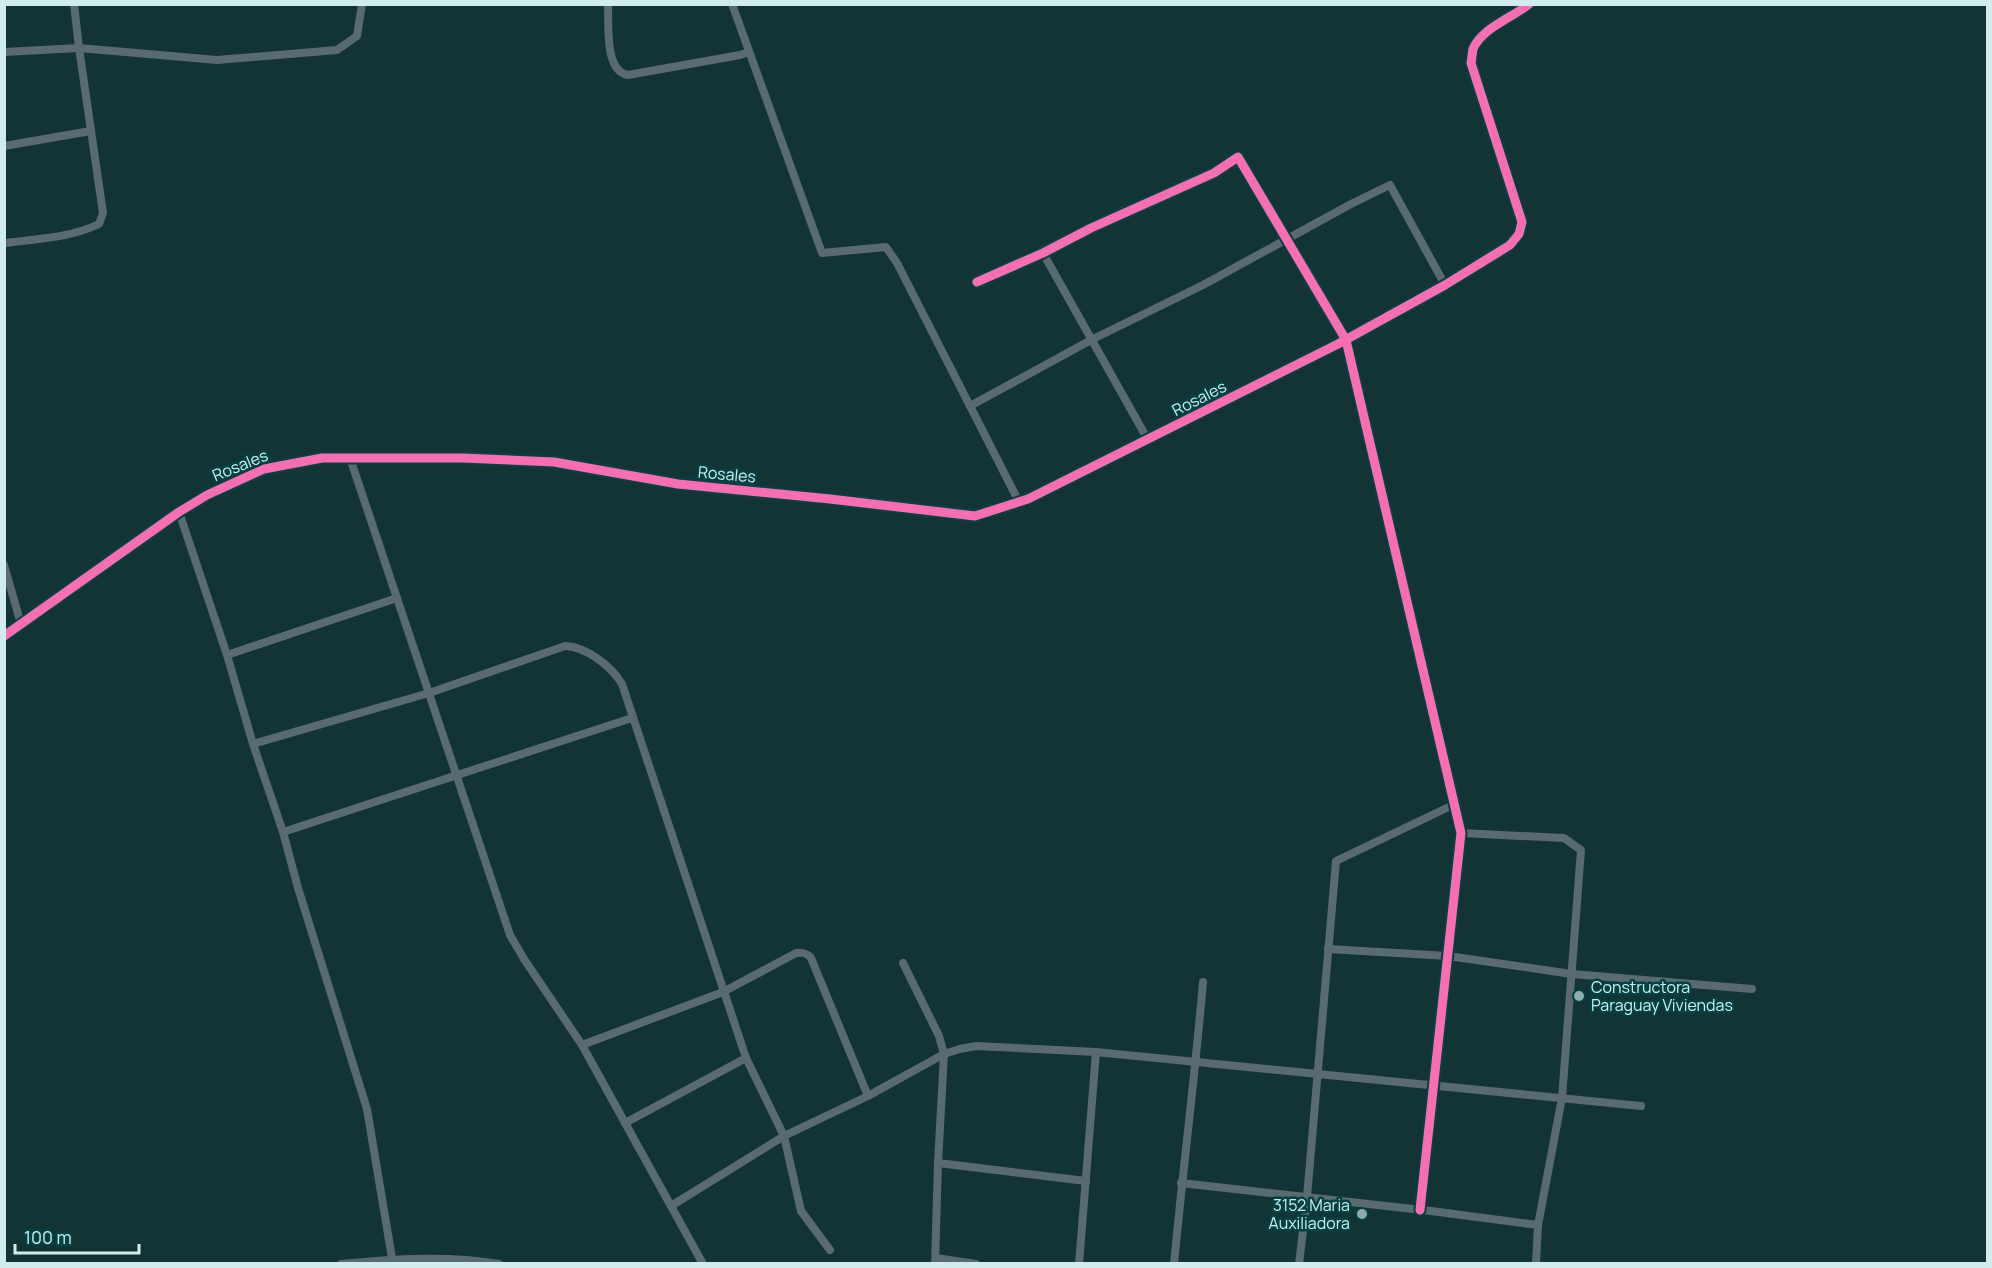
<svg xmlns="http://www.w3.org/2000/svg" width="1992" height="1268" font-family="Manrope,sans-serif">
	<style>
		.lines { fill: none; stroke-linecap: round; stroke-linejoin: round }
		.street { stroke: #596a70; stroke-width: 8 }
		.cycleway-casing { stroke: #034243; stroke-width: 13 }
		.cycleway { stroke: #f96db3; stroke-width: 9 }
		.poi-dot { fill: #8eacac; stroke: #034243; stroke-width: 2 }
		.labels { text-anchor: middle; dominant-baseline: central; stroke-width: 5; stroke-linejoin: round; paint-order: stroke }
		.street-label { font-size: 16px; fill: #d1ecec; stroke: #034243 }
		.poi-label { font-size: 16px; fill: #d1ecec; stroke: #034243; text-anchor: start }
	</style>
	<rect width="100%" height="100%" fill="#123434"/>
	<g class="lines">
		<g class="street">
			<path d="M608 4C609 24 604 71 628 75L740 55 749 52"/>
			<path d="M732 4 822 253 886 247 897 263 1019 502"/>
			<path d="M4 52 79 48 217 60 337 50 357 36 362 4"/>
			<path d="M4 146 91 131"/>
			<path d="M4 243C36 239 70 238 99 224L103 213 79 48 74 4"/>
			<path d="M1043 253 1148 440"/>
			<path d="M977 282 1043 253 1091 228 1214 173 1238 157 1346 340 1461 833 1420 1210"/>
			<path d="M970 406 1093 339 1203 285 1351 204 1390 185 1445 285"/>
			<path d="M350 458 510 935 524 959 582 1045 703 1264"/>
			<path d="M179 512 227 655 253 744 283 832 298 888 367 1109 393 1264"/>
			<path d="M4 565 21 624"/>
			<path d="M4 636 179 512 207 495 264 469 322 458H462L554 462 678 484 830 499 975 516 1028 499 1338 344 1445 285 1510 245 1519 234 1522 222 1471 63C1472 59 1472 53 1473 49 1482 28 1512 18 1529 4"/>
			<path d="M227 655 397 598"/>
			<path d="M253 744 429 693 565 646C587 647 611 666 622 684L746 1058 784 1136 801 1211 830 1250"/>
			<path d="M283 832 632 718"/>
			<path d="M1461 833 1564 838 1581 850 1562 1098 1538 1225 1536 1264"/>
			<path d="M1328 949 1448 956 1572 974 1752 989"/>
			<path d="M903 963 939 1036 944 1054 938 1163 935 1264"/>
			<path d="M582 1045 723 992 796 953C803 952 807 953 811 958L868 1096"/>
			<path d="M625 1123 746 1058"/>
			<path d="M938 1163 1086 1181"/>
			<path d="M1181 1183 1431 1211 1538 1225"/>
			<path d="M671 1206 784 1136 868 1096 944 1054 960 1049 976 1046 1096 1052 1641 1106"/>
			<path d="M936 1258 976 1264"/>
			<path d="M341 1264C394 1259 447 1255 499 1264"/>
			<path d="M1079 1264 1096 1052"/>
			<path d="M1174 1264C1183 1169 1195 1076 1203 982"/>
			<path d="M1299 1264 1307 1197 1336 861 1455 804"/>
		</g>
		<g class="cycleway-casing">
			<g id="cycleway">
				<path d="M977 282 1043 253 1091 228 1214 173 1238 157 1346 340 1461 833 1420 1210"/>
				<path d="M4 636 179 512 207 495 264 469 322 458H462L554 462 678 484 830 499 975 516 1028 499 1338 344 1445 285 1510 245 1519 234 1522 222 1471 63C1472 59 1472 53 1473 49 1482 28 1512 18 1529 4"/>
			</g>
		</g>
		<use href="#cycleway" class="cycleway"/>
	</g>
	<g class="poi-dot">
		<circle cx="1579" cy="996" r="6"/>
		<circle cx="1362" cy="1214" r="6"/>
	</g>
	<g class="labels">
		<g class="street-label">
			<text transform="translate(1199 398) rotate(-27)">Rosales</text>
			<text transform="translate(240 465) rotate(-22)">Rosales</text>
			<text transform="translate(727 474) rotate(5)">Rosales</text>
		</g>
		<g class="poi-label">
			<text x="1591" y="987">Constructora<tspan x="1591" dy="18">Paraguay Viviendas</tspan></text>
			<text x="1350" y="1205" text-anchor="end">3152 Maria<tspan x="1350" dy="18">Auxiliadora</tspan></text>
		</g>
	</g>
	<rect width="1992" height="1268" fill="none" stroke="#d1ecec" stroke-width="12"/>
	<path d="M15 1244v9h124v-9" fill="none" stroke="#d1ecec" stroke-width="3"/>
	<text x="24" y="1244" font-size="18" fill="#d1ecec" stroke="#034243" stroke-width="4.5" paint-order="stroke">100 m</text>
</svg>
